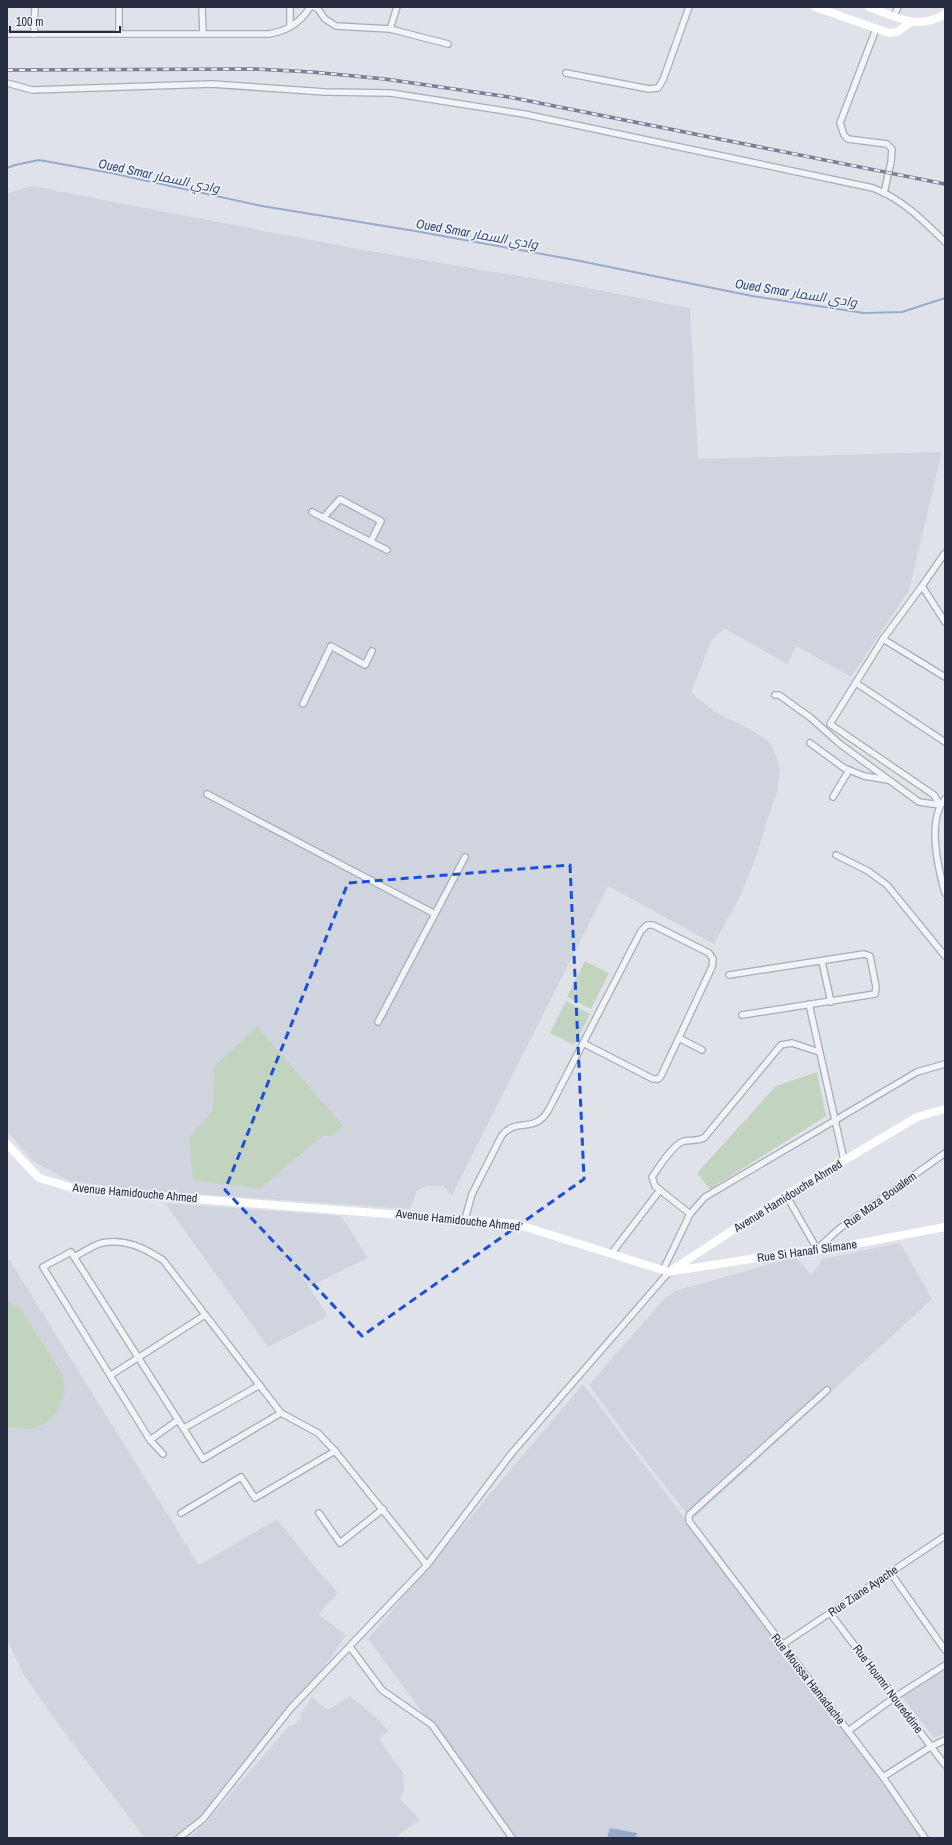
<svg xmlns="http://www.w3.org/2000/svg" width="952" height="1845" font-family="'Archivo Narrow',Cairo,sans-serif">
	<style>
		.built { fill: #d0d4de }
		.green { fill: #c2d4bf }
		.water { fill: #97abcc }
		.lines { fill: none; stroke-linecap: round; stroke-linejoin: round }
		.stream { stroke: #97abcc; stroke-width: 2 }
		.street-casing { stroke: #a8acb7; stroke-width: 8 }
		.street { stroke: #f2f3f7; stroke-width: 5.5 }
		.secondary { stroke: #fff; stroke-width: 8 }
		.rail-casing { stroke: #777f94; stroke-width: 3.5 }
		.rail { stroke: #eef1f6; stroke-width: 2; stroke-dasharray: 6; stroke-linecap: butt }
		.marked { fill: none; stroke: #1d4ed8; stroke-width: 3; stroke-dasharray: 8 5; stroke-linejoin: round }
		.labels { text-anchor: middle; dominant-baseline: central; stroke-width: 3.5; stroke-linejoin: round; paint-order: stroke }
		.street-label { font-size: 12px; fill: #262d41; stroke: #eef1f6 }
		.water-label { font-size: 13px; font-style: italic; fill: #2e4778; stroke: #eef1f6 }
	</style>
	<rect width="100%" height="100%" fill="#dfe2e9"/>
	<g class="built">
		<path d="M31 186 358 249 567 284 690 308 698 459 942 452 909 590 851 677 797 646 787 664 724 628 711 641 691 693 715 712 752 730 771 743 780 769 777 793 766 823 758 852 740 896 714 944 608 886 452 1195 443 1186H426L417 1191 410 1209 140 1190 69 1181 33 1161 7 1131V194Z"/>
		<path d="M165 1203 341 1216 368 1258 311 1286 271 1229 328 1316 268 1347Z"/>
		<path d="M900 1243 932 1299 692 1520 636 1449 589 1385 665 1298 675 1291 795 1257 812 1275 822 1259Z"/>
		<path d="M9 1259 199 1565 277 1519 314 1566 338 1593 318 1614 346 1635 320 1673 195 1824 179 1838H145L58 1724 24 1675 7 1640V1260Z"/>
		<path d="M583 1384 841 1725 921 1838H516L368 1639Z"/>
		<path d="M945 1669V1733L934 1738 902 1697Z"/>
		<path d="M350 1696 379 1720 388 1731 379 1739 403 1773 404 1790 400 1799 420 1820 394 1838H188L205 1824 289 1726 294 1725 301 1718 300 1714 312 1697 328 1710Z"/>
	</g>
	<g class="green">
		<path d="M585 961 609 973 591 1009 567 997Z"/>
		<path d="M566 1001 590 1014 574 1045 550 1033Z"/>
		<path d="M257 1026 343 1126 331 1136H322L261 1188 193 1180 189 1137 213 1111 214 1067Z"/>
		<path d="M817 1072 826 1116 710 1189 697 1173 776 1086Z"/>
		<path d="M7 1300 21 1309 62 1374 65 1392 56 1414 46 1424 31 1429 7 1427Z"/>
	</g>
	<path class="water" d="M610 1828 637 1833 636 1838H607Z"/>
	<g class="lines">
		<path class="stream" d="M7 168 15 165 39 160 111 173 262 206 415 231 575 260 752 296 864 313 902 312 945 298"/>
		<g class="street-casing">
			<g id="street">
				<path d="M202 7 203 33"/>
				<path d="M290 7V27"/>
				<path d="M314 7 318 9 325 19 336 26 390 29 448 44"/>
				<path d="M894 16 898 7"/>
				<path d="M390 29 397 7"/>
				<path d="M876 29 840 123 844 135 848 139 887 144 892 149 891 162 884 193"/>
				<path d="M7 34H269C287 31 301 22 310 7"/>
				<path d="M34 34 35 7"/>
				<path d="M119 34V7"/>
				<path d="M566 73 649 89 658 88 663 80 689 7"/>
				<path d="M7 83 32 90 212 84 325 92 391 93 524 114 873 188C902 199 923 220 945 242"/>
				<path d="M312 512 387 550"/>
				<path d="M323 518 340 499 381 521 371 541"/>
				<path d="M922 586 945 553"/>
				<path d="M883 639 945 677"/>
				<path d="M856 683 945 742"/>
				<path d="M775 695H779L811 718 840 744 919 802 940 805"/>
				<path d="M303 704 331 646 365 665 372 651"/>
				<path d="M810 743 844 768 864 776 888 780"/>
				<path d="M207 794 435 914"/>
				<path d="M833 797 849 770"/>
				<path d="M945 799C927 820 938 868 945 893"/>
				<path d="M940 805 934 795 830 724 883 639 922 586 945 622"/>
				<path d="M836 855 868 871 887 885 945 956"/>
				<path d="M822 962 831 1002"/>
				<path d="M729 975 864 954 870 956 876 987 875 994 742 1015"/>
				<path d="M809 1004 844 1160"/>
				<path d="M378 1022 465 857"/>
				<path d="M679 1038 702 1050"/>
				<path d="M819 1052 792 1043 781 1045 704 1138C697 1141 691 1140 684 1141 673 1144 659 1167 652 1177L655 1186 690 1214 705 1197 917 1072 945 1064"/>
				<path d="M786 1195 817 1249 839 1229 945 1153"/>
				<path d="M465 1219 472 1194 502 1135C518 1117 533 1134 548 1111L641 931 647 925H653L709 953 713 959 712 967 661 1076 658 1079H653L583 1043"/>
				<path d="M611 1254 660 1190"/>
				<path d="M74 1257C82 1253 93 1245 102 1243 125 1238 144 1248 163 1260L281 1413 318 1433 335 1451 427 1565"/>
				<path d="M663 1270 690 1214"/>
				<path d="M111 1375 205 1315"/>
				<path d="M827 1390 690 1514 689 1516V1521L883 1777 925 1838"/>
				<path d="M184 1428 260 1385"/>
				<path d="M150 1440 178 1420"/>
				<path d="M163 1454 150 1440 43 1267 71 1252 203 1459 281 1413"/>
				<path d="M181 1513 241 1477 255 1498 335 1451"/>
				<path d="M319 1513 340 1543 383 1509"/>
				<path d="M890 1572 945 1650"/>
				<path d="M830 1613 945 1765"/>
				<path d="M782 1645 945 1536"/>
				<path d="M350 1647 382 1690 432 1725 512 1838"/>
				<path d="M848 1731 895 1697 945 1665"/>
				<path d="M883 1777 932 1746 945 1740"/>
				<path d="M179 1838 203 1819 291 1708 427 1565 511 1454 669 1272"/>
			</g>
		</g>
		<use href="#street" class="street"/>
		<g class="secondary">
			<path d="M815 7 889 33 897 32 910 23"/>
			<path d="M869 7C897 17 917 31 945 14"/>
			<path d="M7 1144 39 1178 80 1190 516 1224 669 1272"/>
			<path d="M674 1271 795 1252 834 1248 945 1227"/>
			<path d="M669 1272 786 1195 917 1117 945 1109"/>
		</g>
		<g class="rail-casing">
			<path id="rail" d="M7 70 255 69 312 72 385 79 509 97 945 184"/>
		</g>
		<use href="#rail" class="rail"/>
	</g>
	<path class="marked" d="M570 865 584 1179 362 1336 225 1190 348 883Z"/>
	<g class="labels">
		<g class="street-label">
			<text transform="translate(135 1193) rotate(5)">Avenue Hamidouche Ahmed</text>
			<text transform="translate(788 1196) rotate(-32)">Avenue Hamidouche Ahmed</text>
			<text transform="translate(880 1200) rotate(-36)">Rue Maza Boualem</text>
			<text transform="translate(458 1220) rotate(6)">Avenue Hamidouche Ahmed</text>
			<text transform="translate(807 1251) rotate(-8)">Rue Si Hanafi Slimane</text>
			<text transform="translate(863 1591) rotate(-34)">Rue Ziane Ayache</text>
			<text transform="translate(808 1679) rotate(52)">Rue Moussa Hamadache</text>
			<text transform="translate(888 1689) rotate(53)">Rue Houmri Noureddine</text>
		</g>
		<g class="water-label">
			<text transform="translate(159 176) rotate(12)">Oued Smar وادي السمار</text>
			<text transform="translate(477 234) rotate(10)">Oued Smar وادي السمار</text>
			<text transform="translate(796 293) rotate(9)">Oued Smar وادي السمار</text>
		</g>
	</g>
	<rect width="952" height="1845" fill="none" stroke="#262d41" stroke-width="16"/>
	<path d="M10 26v6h110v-6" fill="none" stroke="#262d41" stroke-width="2"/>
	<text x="16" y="26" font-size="12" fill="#262d41" stroke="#eef1f6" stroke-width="3" paint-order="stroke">100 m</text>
</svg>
